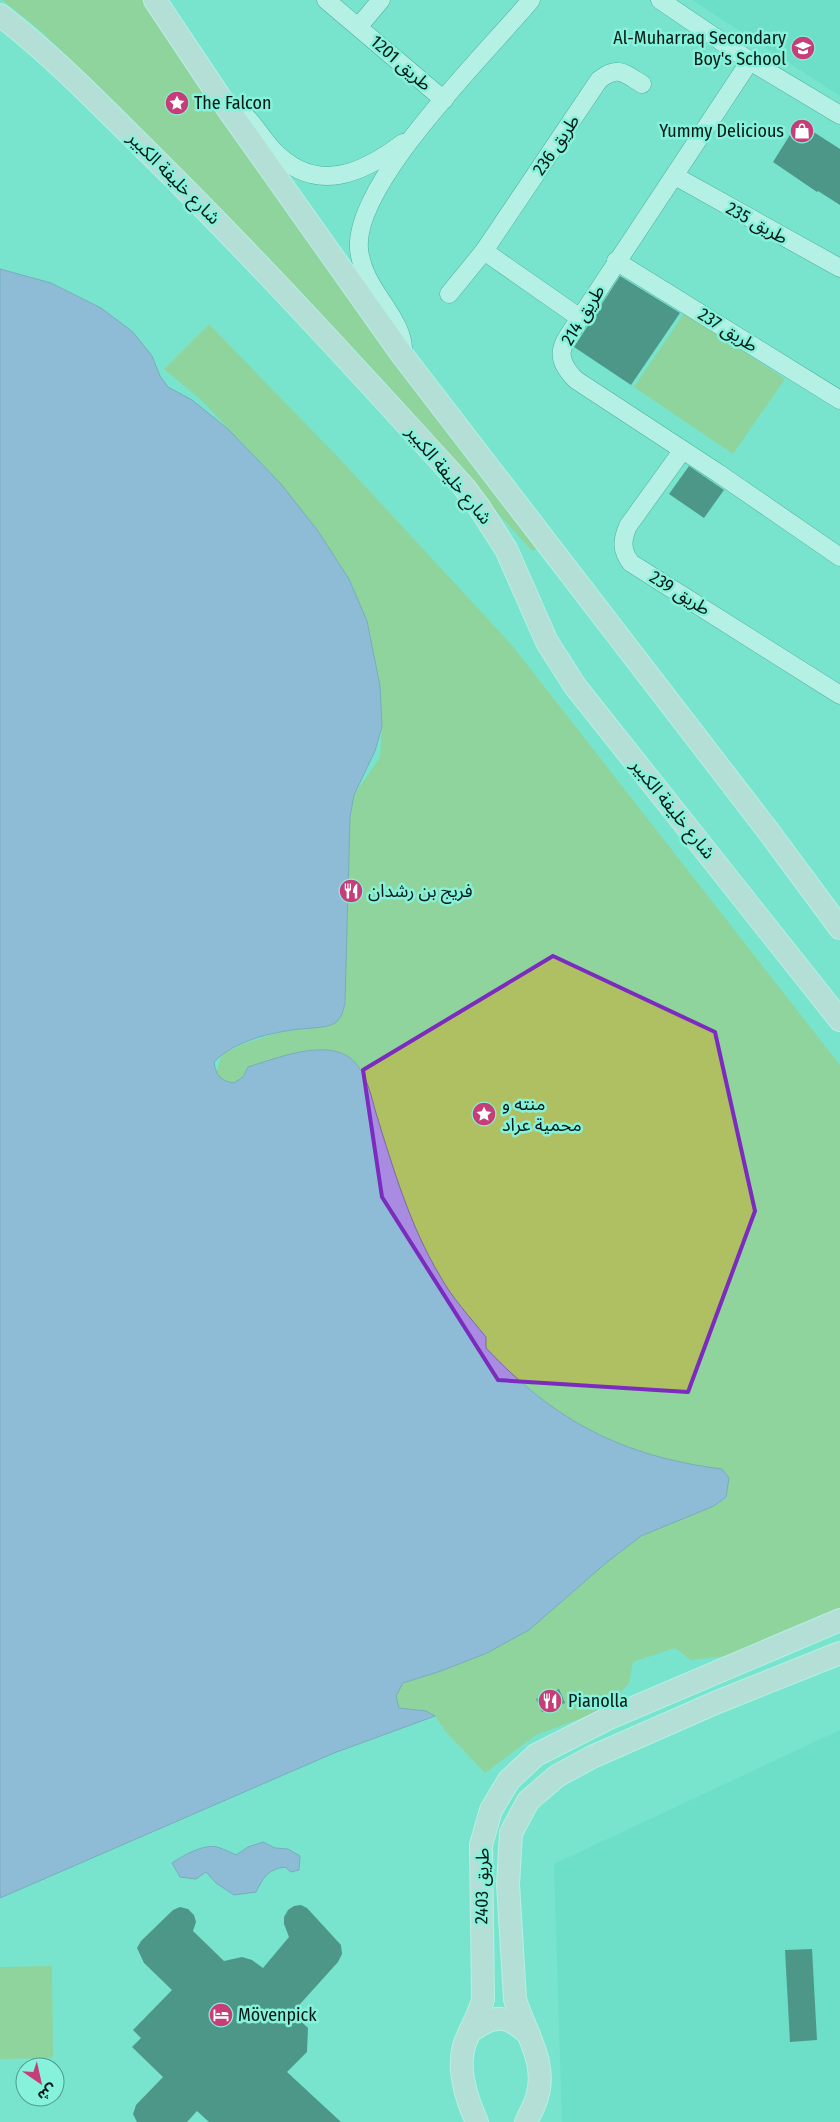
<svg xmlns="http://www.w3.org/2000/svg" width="840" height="2122" font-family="'Fira Sans Condensed','Noto Sans Arabic',sans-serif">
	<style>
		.built { fill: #5fd8c0 }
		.green { fill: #aec062 }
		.water { fill: #a98ce2; stroke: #7769a4 }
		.building { fill: #183b34 }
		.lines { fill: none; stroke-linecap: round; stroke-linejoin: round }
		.minor-casing { stroke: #137061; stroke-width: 19 }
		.major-casing { stroke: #fff; stroke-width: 24 }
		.minor { stroke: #fff; stroke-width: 18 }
		.major { stroke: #fad9e3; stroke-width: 22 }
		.marked { fill: none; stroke: #7b2cbf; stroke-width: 4; stroke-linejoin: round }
		.labels { text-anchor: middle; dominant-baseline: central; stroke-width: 5; stroke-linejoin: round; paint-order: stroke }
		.poi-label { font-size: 18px; fill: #021814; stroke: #86f2db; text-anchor: start }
		.street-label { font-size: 18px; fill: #021814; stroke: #86f2db }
	</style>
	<rect width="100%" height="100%" fill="#78e4ce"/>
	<g class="built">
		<path d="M692 0H840V96Z"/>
		<path d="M840 1730V2122H562L554 1864Z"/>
	</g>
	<g class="green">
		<path d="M2 0H142L169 40 538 548 532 551 426 434 63 53 42 32Z"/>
		<path d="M685 312 785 379 733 454 634 387Z"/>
		<path d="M209 324 338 457 511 644 840 1065V1609L735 1655 691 1660 675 1648 633 1662 629 1683 606 1709 536 1735 485 1773 446 1732 435 1716 426 1711 399 1709 396 1696 403 1683 441 1671 487 1653 529 1630 606 1563 641 1536 714 1506 726 1498 729 1478 722 1469C621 1456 555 1421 485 1348L486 1336C470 1317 452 1297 439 1276 405 1218 387 1150 368 1086L243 1077 234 1083 224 1081 216 1073 222 1054 246 1043 283 1031 334 1024 350 817 354 795 380 757 382 727 380 686 367 621 349 579 318 531 281 484 200 399 164 369Z"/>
		<path d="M52 1966 53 2058 0 2059V1967Z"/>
	</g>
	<g class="water">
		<path d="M0 269 51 283 101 308 133 332 152 356 160 376 168 387 192 400 228 429 281 484 318 531 349 579 367 621 380 686 382 727 375 751 354 795 350 817 345 1003C343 1011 342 1018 335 1023 327 1028 310 1028 300 1029 272 1032 234 1041 214 1062 216 1076 221 1081 234 1083L243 1077 248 1067C274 1059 314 1043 341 1053 364 1061 370 1092 376 1113 393 1168 410 1226 440 1276 452 1298 470 1317 486 1337V1348C555 1421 621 1456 722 1469L729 1478 726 1497 714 1506 641 1536 606 1563 529 1630 487 1653 441 1671 403 1683 396 1696 399 1708 426 1711 435 1716 334 1753 0 1898Z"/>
		<path d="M263 1842 275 1848 288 1849 300 1856 299 1870 291 1872 285 1867C268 1869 263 1878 256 1892L234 1895 216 1883 206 1872 196 1879 180 1877 172 1863C184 1855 203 1844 217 1847 224 1849 230 1852 236 1855L248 1847Z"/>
	</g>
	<g class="building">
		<path d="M798 122 840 149V205L818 191 817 192 773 162Z"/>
		<path d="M620 276 680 313 631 385 574 347Z"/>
		<path d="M689 466 724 490 704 518 669 494Z"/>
		<path d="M559 1689 565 1703 542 1712 536 1699Z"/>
		<path d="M301 1905 307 1908 341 1945 342 1954 338 1962 292 2013 308 2028 307 2052 287 2072 341 2122H209L197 2111 187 2122H137L133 2114 136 2105 163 2077 132 2047 141 2038 133 2030 172 1990 144 1963 137 1948 141 1941 173 1910 180 1907 188 1909 194 1915 196 1922 193 1931 224 1961 242 1957 252 1960 263 1968 289 1937 284 1924V1917L288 1910 294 1906Z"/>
		<path d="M812 1949 817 2040 790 2042 785 1950Z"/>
	</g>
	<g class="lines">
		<g class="minor-casing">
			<g id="minor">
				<path d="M326 0 444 100"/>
				<path d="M660 0 750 61 840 115"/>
				<path d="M359 26 381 0"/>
				<path d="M750 61 580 318C564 343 550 354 576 380L718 473 840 557"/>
				<path d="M228 104C250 114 257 133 273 150 315 195 362 174 403 143"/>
				<path d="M675 176 840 268"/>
				<path d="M484 251 580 318"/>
				<path d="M616 261 840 400"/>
				<path d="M449 294 484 251 599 80C618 65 624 73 642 84"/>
				<path d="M403 355C406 317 363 292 359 249 353 183 488 52 531 0"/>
				<path d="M682 451 628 526C622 540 621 550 631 563L840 695"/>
			</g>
		</g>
		<g class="major-casing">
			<g id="major">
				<path d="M155 0 223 102 403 356 769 832 840 928"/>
				<path d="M0 15C56 58 105 110 155 159 262 265 363 376 464 487L479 507 506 549 547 642 575 686 840 1020"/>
				<path d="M470 2032C494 2014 508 2014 529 2035"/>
				<path d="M477 2122C467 2100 457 2071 464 2046 469 2030 479 2017 483 1999L481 1845 491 1810 509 1780 536 1755 607 1719 840 1620"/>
				<path d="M526 2122C530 2114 535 2105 537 2097 548 2062 524 2031 515 1999L508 1884 511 1833 528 1801 557 1776 592 1757 715 1703 840 1653"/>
			</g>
		</g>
		<use href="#minor" class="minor"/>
		<use href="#major" class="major"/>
	</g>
	<path d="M0 0H840V2122H0ZM553 956 715 1032 755 1211 688 1392 498 1380 382 1197 363 1070Z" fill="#78e4ce" fill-opacity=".55" fill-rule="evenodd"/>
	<path class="marked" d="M553 956 715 1032 755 1211 688 1392 498 1380 382 1197 363 1070Z"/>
	<defs>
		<g id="school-disc" transform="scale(1.25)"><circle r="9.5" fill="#c63d78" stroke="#86f2db"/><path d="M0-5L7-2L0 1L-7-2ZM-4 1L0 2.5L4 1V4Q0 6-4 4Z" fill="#fff"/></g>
		<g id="sight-disc" transform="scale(1.25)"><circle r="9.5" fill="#c63d78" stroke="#86f2db"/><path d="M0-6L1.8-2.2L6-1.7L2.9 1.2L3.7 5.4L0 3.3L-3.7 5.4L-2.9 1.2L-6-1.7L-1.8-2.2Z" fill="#fff"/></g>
		<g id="shop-disc" transform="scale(1.25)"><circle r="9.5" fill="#c63d78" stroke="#86f2db"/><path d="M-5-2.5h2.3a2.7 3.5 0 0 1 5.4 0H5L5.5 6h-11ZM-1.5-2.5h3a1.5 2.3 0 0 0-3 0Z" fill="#fff"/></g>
		<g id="restaurant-disc" transform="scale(1.25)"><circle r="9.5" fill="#c63d78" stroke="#86f2db"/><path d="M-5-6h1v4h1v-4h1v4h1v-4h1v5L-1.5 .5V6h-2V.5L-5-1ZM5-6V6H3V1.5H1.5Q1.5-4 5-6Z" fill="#fff"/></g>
		<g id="hotel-disc" transform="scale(1.25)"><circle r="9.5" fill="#c63d78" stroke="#86f2db"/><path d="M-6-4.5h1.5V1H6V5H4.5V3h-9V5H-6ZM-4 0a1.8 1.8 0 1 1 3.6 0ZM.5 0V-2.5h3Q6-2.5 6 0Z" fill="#fff"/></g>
	</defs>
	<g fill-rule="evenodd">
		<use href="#school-disc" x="803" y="48"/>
		<use href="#sight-disc" x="177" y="103"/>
		<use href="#shop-disc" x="802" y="131"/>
		<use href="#restaurant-disc" x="351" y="891"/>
		<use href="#sight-disc" x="484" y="1114"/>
		<use href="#restaurant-disc" x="550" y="1701"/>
		<use href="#hotel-disc" x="221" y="2015"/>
	</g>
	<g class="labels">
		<g class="poi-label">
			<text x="786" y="38" text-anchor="end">Al-Muharraq Secondary<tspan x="786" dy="21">Boy's School</tspan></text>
			<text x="194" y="103">The Falcon</text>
			<text x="784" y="131" text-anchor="end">Yummy Delicious</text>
			<text x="368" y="891">فريج بن رشدان</text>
			<text x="502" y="1104">منته و<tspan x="502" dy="21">محمية عراد</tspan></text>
			<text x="568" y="1701">Pianolla</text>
			<text x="238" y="2015">Mövenpick</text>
		</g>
		<g class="street-label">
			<text transform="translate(401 63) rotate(41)">طريق 1201</text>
			<text transform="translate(556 145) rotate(-56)">طريق 236</text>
			<text transform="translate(174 178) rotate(45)">شارع خليفة الكبير</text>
			<text transform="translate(757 223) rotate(29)">طريق 235</text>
			<text transform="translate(583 315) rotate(-59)">طريق 214</text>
			<text transform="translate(728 330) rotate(32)">طريق 237</text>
			<text transform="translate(449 475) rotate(50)">شارع خليفة الكبير</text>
			<text transform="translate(680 593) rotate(32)">طريق 239</text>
			<text transform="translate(673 809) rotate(51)">شارع خليفة الكبير</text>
			<text transform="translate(482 1886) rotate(-89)">طريق 2403</text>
		</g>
	</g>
	<g transform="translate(40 2082) rotate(146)"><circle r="24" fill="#86f2db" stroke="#519b8b"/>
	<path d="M0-4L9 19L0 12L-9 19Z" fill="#c63d78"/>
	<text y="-8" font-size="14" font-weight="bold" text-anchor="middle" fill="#021814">ش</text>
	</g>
</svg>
